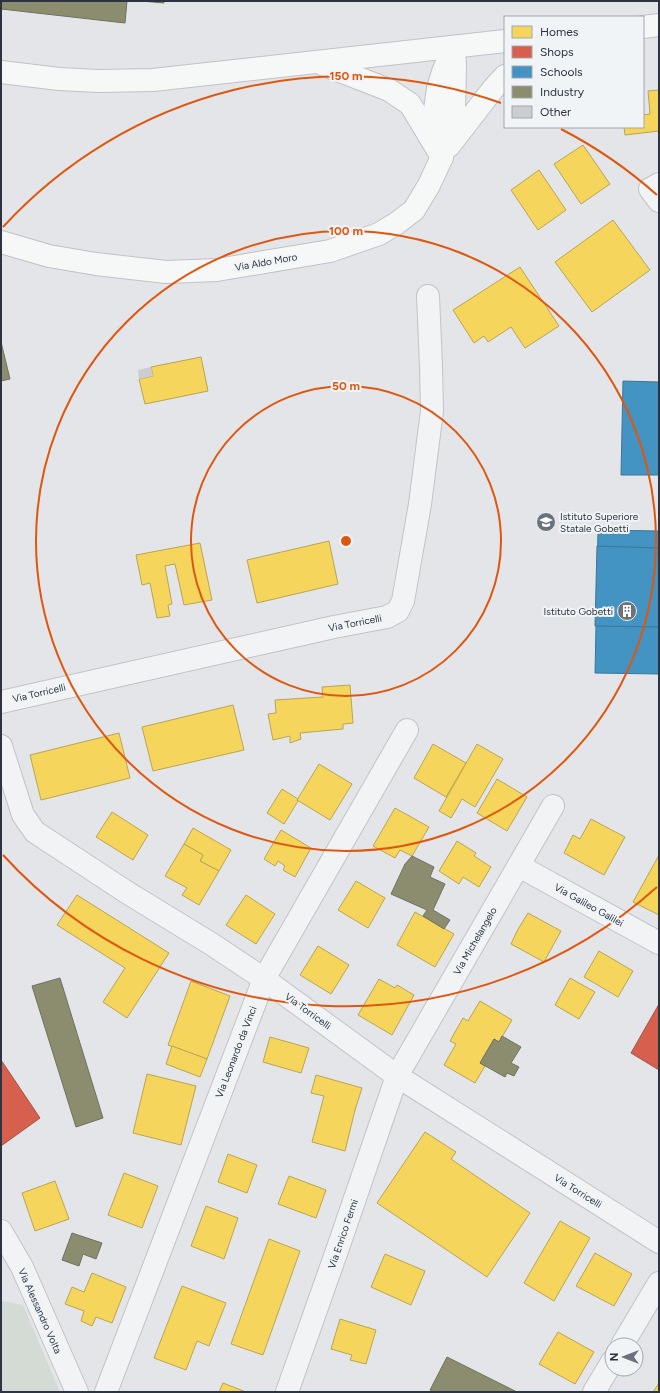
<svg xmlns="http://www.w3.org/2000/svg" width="660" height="1393" font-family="Figtree,sans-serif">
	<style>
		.green { fill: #d4dbd4 }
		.homes { fill: #f6d55c; stroke: #b9a554 }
		.shops { fill: #d6604d; stroke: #a35349 }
		.schools { fill: #4393c3; stroke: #3c769c }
		.industry { fill: #8c8c6e; stroke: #6f7260 }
		.building { fill: #cbcdd0 }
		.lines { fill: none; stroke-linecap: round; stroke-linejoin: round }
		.minor-casing { stroke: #c1c3c6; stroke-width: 24 }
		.major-casing { stroke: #c0c2c5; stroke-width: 24 }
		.minor { stroke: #f2f3f5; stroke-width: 22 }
		.major { stroke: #f6f7f7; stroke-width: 22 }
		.ring { fill: none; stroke: #df570f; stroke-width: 2 }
		.labels { text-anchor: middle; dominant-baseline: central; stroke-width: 4; stroke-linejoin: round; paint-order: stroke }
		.street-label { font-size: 10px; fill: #2b3440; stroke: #f1f4f7 }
		.poi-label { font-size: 10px; fill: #2b3440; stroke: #f1f4f7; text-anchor: start }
		.centre { fill: #df570f; stroke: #f1f4f7; stroke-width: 2 }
		.ring-label { font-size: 12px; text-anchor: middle; font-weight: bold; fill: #df570f; stroke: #f1f4f7; stroke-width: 4; stroke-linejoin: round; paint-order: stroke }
	</style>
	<rect width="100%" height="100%" fill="#e3e5e8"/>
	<path class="green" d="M1 1301 23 1305 60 1392H1Z"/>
	<g class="homes">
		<path d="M659 90V131L625 135 624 127H643V115L650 114 648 91Z"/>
		<path d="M583 145 610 184 581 204 554 164Z"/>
		<path d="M539 170 566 210 538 230 511 190Z"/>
		<path d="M613 220 650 270 592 312 555 262Z"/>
		<path d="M520 267 559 326 525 348 511 327 488 342 484 336 474 343 453 310Z"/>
		<path d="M201 357 208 391 145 404 139 379 153 376 151 367Z"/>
		<path d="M329 541 338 584 257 603 247 560Z"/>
		<path d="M200 543 212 600 184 605 175 564 165 566 172 604 168 605 170 616 157 618 150 583 142 585 136 555Z"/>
		<path d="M350 685 353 723 343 724V729L300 733 301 739 290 743V736L273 740 268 714 276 713 275 700 323 697 322 687Z"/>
		<path d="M233 705 244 750 153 771 142 727Z"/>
		<path d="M119 733 130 778 41 800 30 755Z"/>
		<path d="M433 744 466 763 446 797 414 778Z"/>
		<path d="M477 744 503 759 475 807 462 799 451 818 439 811Z"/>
		<path d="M319 764 352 784 330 820 297 800Z"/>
		<path d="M497 779 527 797 507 831 477 813Z"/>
		<path d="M282 789 298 799 297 800 298 801 284 824 267 813Z"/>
		<path d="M395 808 429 827 412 856 400 850 395 858 373 846Z"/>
		<path d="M112 812 148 835 133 860 96 837Z"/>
		<path d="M591 819 625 837 604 875 564 853 573 835 580 839Z"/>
		<path d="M193 828 231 850 219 871 200 861 203 855 184 844Z"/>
		<path d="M281 830 311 848 295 877 283 870 285 866 278 861 275 866 264 859Z"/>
		<path d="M457 841 476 853 474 856 491 867 479 887 463 877 459 884 439 871Z"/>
		<path d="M184 844 203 855 200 861 219 871 199 905 182 895 187 888 165 876Z"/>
		<path d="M659 855V915L633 902Z"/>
		<path d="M356 881 385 898 368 928 338 910Z"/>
		<path d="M77 895 169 953 127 1018 103 1002 125 968 57 925Z"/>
		<path d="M246 895 275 914 256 944 226 925Z"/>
		<path d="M415 912 454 934 435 967 397 945Z"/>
		<path d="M528 913 561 931 544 962 511 944 517 931Z"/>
		<path d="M318 946 349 965 331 994 300 975Z"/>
		<path d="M599 951 633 971 618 997 584 977Z"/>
		<path d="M570 978 595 992 579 1019 555 1005Z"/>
		<path d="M379 979 395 988 397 985 414 995 392 1035 358 1015Z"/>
		<path d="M191 981 230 996 207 1059 168 1045Z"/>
		<path d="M480 1001 512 1020 499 1042 494 1039 480 1063 485 1066 475 1083 444 1065 456 1044 450 1041 463 1018 468 1021Z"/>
		<path d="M270 1037 309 1048 301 1073 263 1062Z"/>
		<path d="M172 1046 207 1059 200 1077 166 1064Z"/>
		<path d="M147 1074 196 1086 181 1145 133 1133Z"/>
		<path d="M316 1075 362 1088 355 1110 345 1151 312 1142 324 1096 311 1093Z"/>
		<path d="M425 1132 456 1152 451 1159 530 1213 487 1277 377 1203Z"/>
		<path d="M228 1154 257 1165 247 1193 218 1182Z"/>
		<path d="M124 1173 158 1186 142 1228 108 1215Z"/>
		<path d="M289 1176 326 1190 316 1218 278 1204Z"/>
		<path d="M55 1181 69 1219 35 1231 22 1193Z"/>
		<path d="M206 1206 238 1218 224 1259 191 1246Z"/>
		<path d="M560 1221 590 1238 554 1301 524 1283Z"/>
		<path d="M269 1239 300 1251 263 1355 231 1344Z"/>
		<path d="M595 1253 632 1274 614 1306 576 1286Z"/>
		<path d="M385 1254 425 1271 411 1305 371 1287Z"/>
		<path d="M92 1273 126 1287 112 1323 96 1317 92 1326 81 1321 84 1311 65 1304 72 1287 84 1292Z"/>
		<path d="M182 1286 226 1303 209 1346 197 1341 186 1370 154 1358Z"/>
		<path d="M340 1319 376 1330 366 1364 350 1360 352 1355 331 1349Z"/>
		<path d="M558 1332 594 1352 575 1384 539 1364Z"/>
		<path d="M223 1383 246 1392H219Z"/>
		<path d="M659 1383V1392H653Z"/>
	</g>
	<g class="shops">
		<path d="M659 1004V1070L631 1053Z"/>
		<path d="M1 1060 40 1118 1 1146Z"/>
	</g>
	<g class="schools">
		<path d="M623 381 659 382V475H621Z"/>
		<path d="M598 530 659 531V674L595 673Z"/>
		<path d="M597 546 659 548V627L595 626Z"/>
	</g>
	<g class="industry">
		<path d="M1 1H127L125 23 1 9Z"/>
		<path d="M141 1H164V3Z"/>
		<path d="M1 342 10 379 1 381Z"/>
		<path d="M412 856 434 867 430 877 445 884 433 910 450 920 444 929 423 916 427 910 391 894 405 864Z"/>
		<path d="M60 978 103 1118 76 1127 32 986Z"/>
		<path d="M502 1036 521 1047 511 1063 519 1067 514 1076 507 1073 505 1077 480 1063 494 1039 499 1042Z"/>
		<path d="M72 1233 102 1243 96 1259 83 1254 79 1266 62 1260Z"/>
		<path d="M447 1357 517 1392H434L430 1390Z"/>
	</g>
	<path class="building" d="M151 367 153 376 139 379 138 370Z"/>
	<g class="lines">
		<g class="minor-casing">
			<g id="minor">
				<path d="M659 184 650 189 659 201"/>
				<path d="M1 702 334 627 387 617 398 611 403 601 420 504 432 411 431 366 428 296"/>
				<path d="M1 746 23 815 35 832 128 893 213 945 264 979 397 1076 659 1242"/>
				<path d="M519 866 659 943"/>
				<path d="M1 1231 22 1267 77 1392"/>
				<path d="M622 1345 659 1283"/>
				<path d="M106 1392 264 979 407 730"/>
				<path d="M287 1392 340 1242 397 1076 553 806"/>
				<path d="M594 1392 612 1362"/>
			</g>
		</g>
		<g class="major-casing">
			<g id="major">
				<path d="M643 27 659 25"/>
				<path d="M322 64 389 90 410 104 442 157"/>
				<path d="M1 72 59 79 98 81 153 80 505 41"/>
				<path d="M439 144 434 117 438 88 443 72 449 57"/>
				<path d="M449 146 493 89 505 76"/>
				<path d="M1 242 49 256 96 264 166 272 217 270 330 251 379 234 397 223 414 210 429 185 442 157 454 111 455 67 454 47"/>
			</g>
		</g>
		<use href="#minor" class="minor"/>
		<use href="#major" class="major"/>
	</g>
	<g class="ring">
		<circle cx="346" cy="541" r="155"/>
		<circle cx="346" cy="541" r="310"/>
		<path d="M657 887A465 465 0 0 1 3 855M3 227A465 465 0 0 1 501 103M561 129A465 465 0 0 1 657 195"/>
	</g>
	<defs>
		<g id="school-disc" transform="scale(1)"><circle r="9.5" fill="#6b727b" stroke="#f1f4f7"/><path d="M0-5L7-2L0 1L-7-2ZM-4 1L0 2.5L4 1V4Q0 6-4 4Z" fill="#fff"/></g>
		<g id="building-disc" transform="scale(1)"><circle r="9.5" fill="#6b727b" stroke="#f1f4f7"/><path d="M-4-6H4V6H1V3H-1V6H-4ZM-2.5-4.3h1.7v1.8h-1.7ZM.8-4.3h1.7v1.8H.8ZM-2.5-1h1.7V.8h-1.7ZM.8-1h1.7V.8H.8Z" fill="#fff"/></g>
	</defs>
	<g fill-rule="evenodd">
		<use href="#school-disc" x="546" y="522"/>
		<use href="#building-disc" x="627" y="611"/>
	</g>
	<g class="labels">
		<g class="street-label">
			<text transform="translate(266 262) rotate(-10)">Via Aldo Moro</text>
			<text transform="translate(355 623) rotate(-11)">Via Torricelli</text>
			<text transform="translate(39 693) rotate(-13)">Via Torricelli</text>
			<text transform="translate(589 905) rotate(29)">Via Galileo Galilei</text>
			<text transform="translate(475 941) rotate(-60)">Via Michelangelo</text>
			<text transform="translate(308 1011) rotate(36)">Via Torricelli</text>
			<text transform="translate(236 1052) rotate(-69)">Via Leonardo da Vinci</text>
			<text transform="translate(578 1191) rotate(32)">Via Torricelli</text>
			<text transform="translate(343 1234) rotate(-71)">Via Enrico Fermi</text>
			<text transform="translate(40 1311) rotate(66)">Via Alessandro Volta</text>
		</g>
		<g class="poi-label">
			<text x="560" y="516">Istituto Superiore<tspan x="560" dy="12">Statale Gobetti</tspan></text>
			<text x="613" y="611" text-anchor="end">Istituto Gobetti</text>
		</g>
	</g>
	<circle cx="346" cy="541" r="6" class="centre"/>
	<g class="ring-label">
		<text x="346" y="80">150 m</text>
		<text x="346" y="235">100 m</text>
		<text x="346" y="390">50 m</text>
	</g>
	<rect width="660" height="1393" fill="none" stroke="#2b3440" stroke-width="4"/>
	<rect x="504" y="16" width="140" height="112" fill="#f1f4f7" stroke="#a2a7ae"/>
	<rect x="512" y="26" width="20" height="12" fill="#f6d55c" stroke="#a2a7ae"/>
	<text x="540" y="36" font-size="12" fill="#2b3440">Homes</text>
	<rect x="512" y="46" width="20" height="12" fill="#d6604d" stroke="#a2a7ae"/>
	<text x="540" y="56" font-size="12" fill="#2b3440">Shops</text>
	<rect x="512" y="66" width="20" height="12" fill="#4393c3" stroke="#a2a7ae"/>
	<text x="540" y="76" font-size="12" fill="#2b3440">Schools</text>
	<rect x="512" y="86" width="20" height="12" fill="#8c8c6e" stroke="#a2a7ae"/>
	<text x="540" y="96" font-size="12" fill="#2b3440">Industry</text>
	<rect x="512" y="106" width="20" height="12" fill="#cbcdd0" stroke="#a2a7ae"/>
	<text x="540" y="116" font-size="12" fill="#2b3440">Other</text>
	<g transform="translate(624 1357) rotate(270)"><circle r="19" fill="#f1f4f7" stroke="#a2a7ae"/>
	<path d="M0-3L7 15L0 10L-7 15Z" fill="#6b727b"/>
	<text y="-6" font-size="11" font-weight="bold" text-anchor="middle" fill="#2b3440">N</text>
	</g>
</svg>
